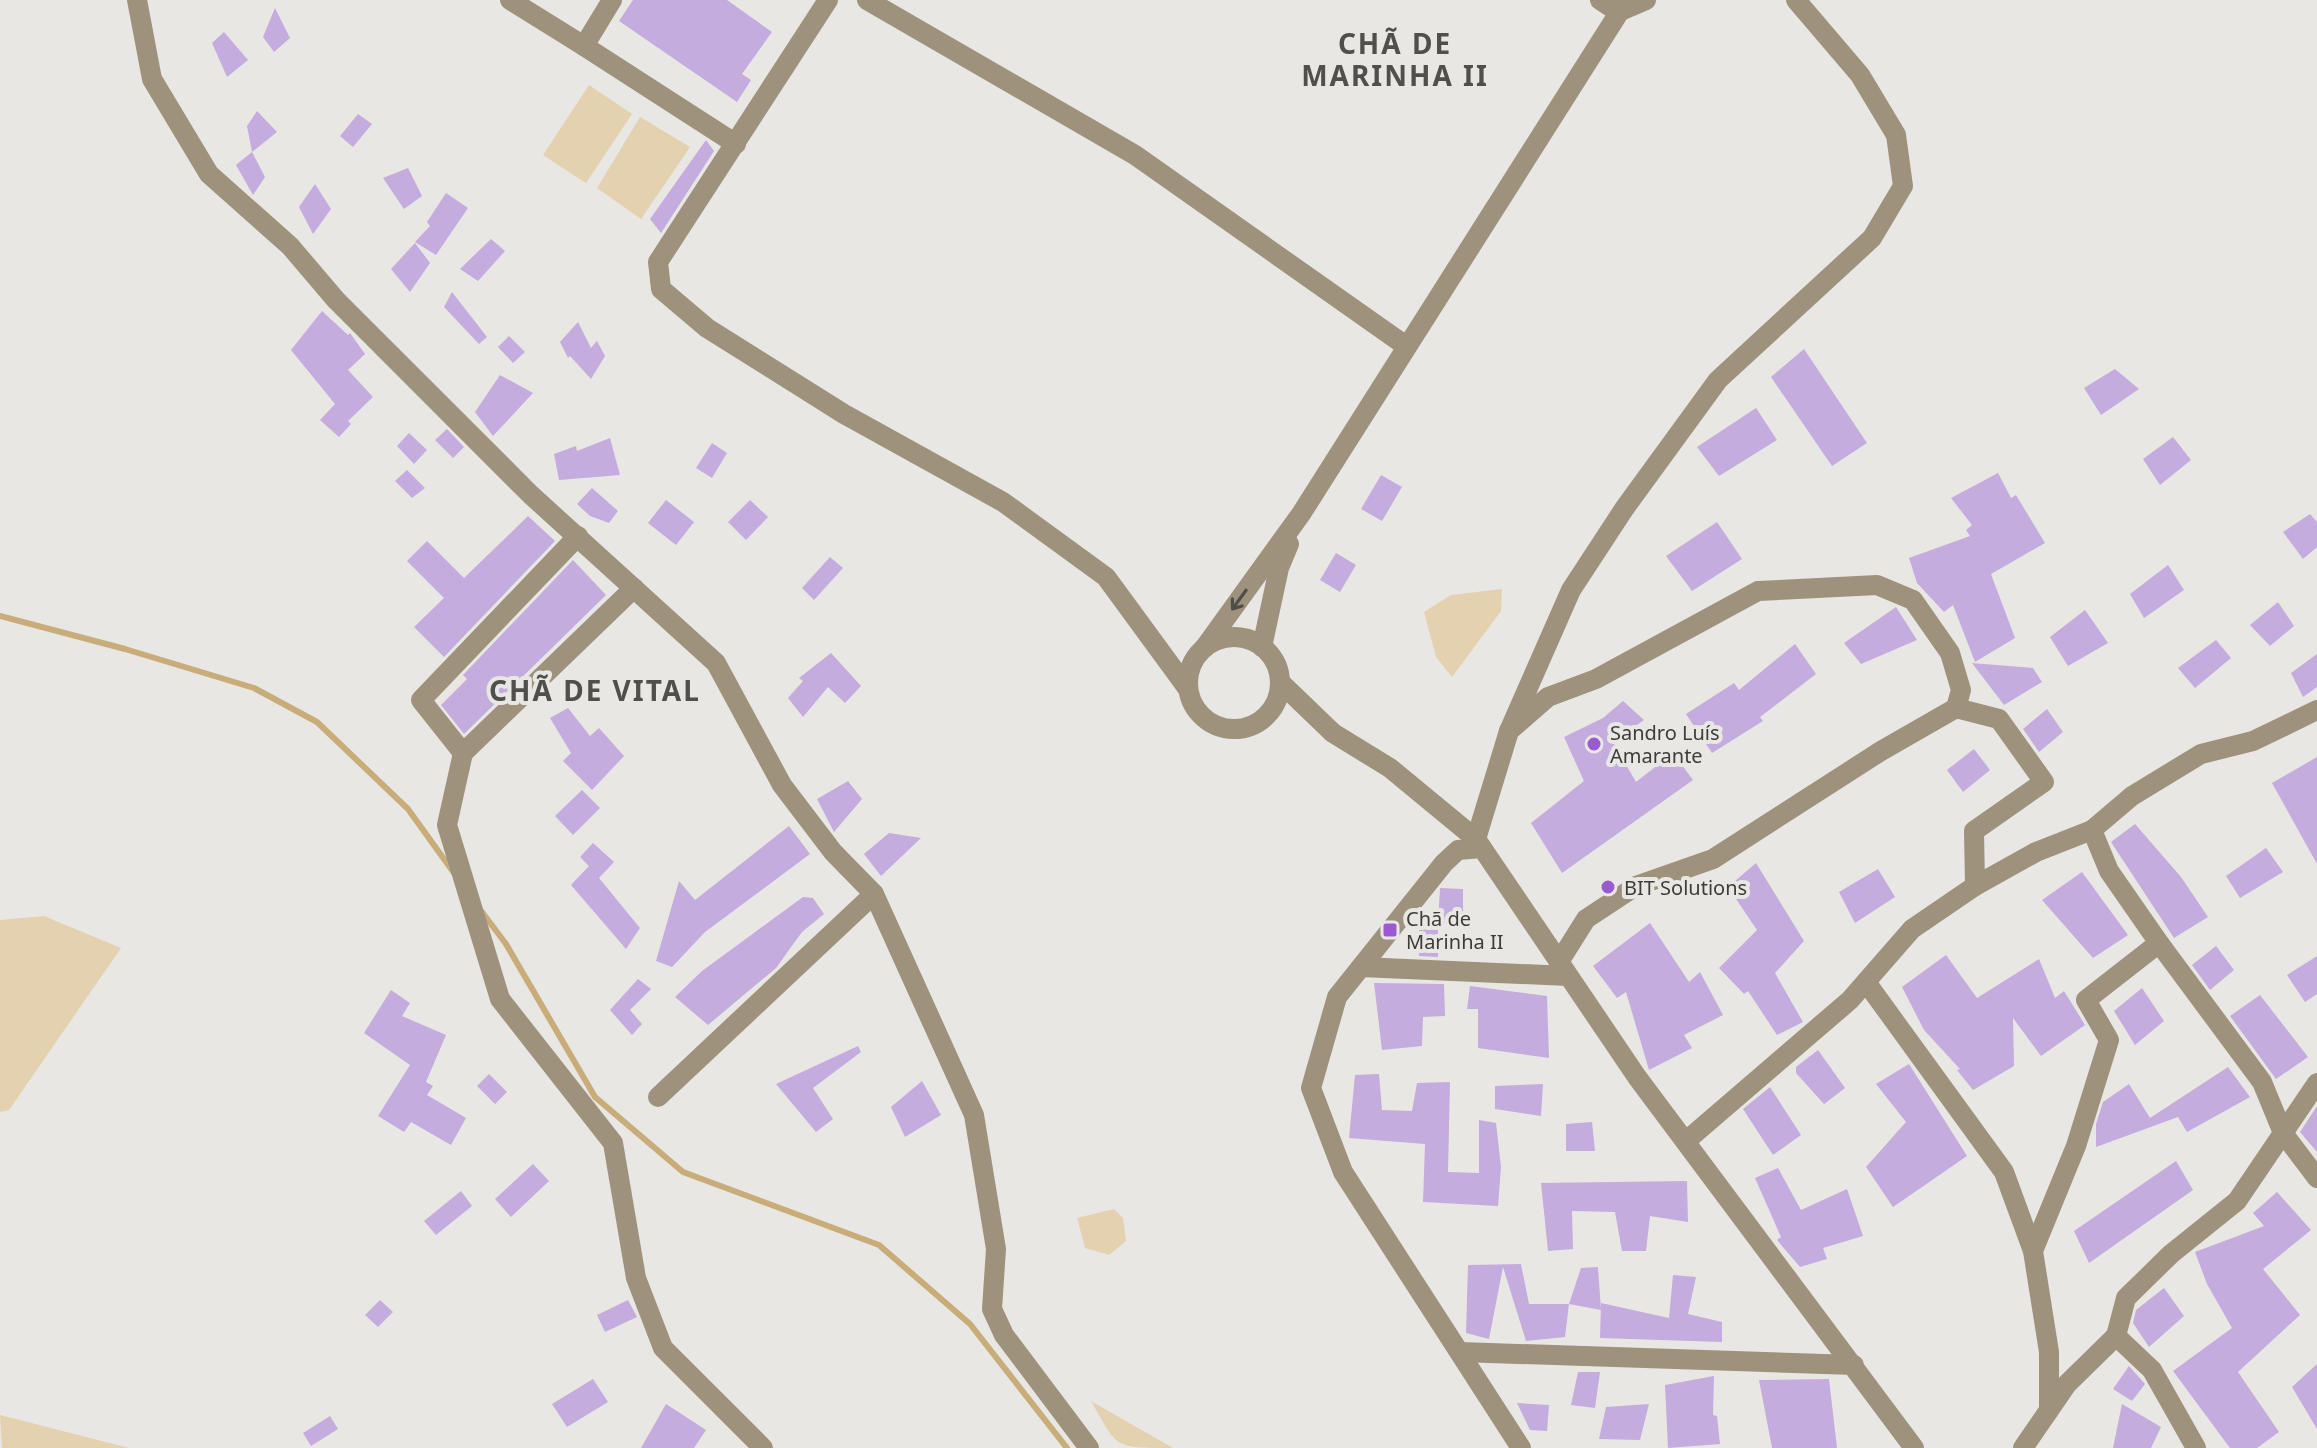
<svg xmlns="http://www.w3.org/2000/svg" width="2317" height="1448" font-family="'Noto Sans',sans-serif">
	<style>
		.green { fill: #e4d1b0 }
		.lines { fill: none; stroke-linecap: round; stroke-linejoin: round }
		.stream { stroke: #c8ac7a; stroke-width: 6 }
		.building { fill: #c4acde }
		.minor { stroke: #9e927d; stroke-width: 20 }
		.oneway { stroke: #504d47 }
		.poi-dot { fill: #9a5ad0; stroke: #e9e7e3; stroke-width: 3 }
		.labels { text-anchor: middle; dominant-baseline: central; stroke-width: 8; stroke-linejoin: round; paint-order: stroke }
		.poi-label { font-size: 20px; fill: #3c3c3a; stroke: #e9e7e3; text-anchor: start }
		.district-label { font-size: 28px; font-weight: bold; letter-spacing: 2px; fill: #514f4c; stroke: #e9e7e3 }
	</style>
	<rect width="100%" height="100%" fill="#e9e7e3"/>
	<g class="green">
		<path d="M589 85 632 114 586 183 543 155Z"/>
		<path d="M640 117 690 147 641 219 597 188Z"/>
		<path d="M1502 589 1501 611 1452 677 1436 657 1424 612 1451 595Z"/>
		<path d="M44 916 121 948 9 1110 0 1112V920Z"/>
		<path d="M1114 1209 1123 1218 1126 1241 1109 1255 1085 1248 1077 1218Z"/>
		<path d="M1091 1401 1173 1448C1112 1448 1118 1448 1091 1401Z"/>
		<path d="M0 1415 129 1448H2Z"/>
	</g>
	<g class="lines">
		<g class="stream">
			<path d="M0 616 125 649 254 688 317 722 408 809 454 873"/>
			<path d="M482 912 506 944 595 1097 683 1172 879 1245 970 1324 1067 1448"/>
		</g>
	</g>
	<g class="building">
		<path d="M633 0H727L772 32 742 74 751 80 737 102 619 21Z"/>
		<path d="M275 8 290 38 274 52 263 37Z"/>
		<path d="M224 32 248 60 227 77 212 43Z"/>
		<path d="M257 111 277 132 252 152 247 126Z"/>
		<path d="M358 114 372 124 353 147 340 136Z"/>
		<path d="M706 140 714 151 661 233 650 219Z"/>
		<path d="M252 152 265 177 253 195 236 165Z"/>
		<path d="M408 168 422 196 404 209 383 178Z"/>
		<path d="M315 184 331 209 313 234 299 207Z"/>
		<path d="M446 193 468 208 436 255 415 242 430 226 427 222Z"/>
		<path d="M491 239 505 251 478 281 460 269Z"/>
		<path d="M415 243 430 263 410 292 391 269Z"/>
		<path d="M452 292 487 337 479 344 444 307Z"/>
		<path d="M322 311 348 335 350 333 365 354 348 370 373 397 348 421 351 424 339 437 320 420 335 404 291 350Z"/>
		<path d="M578 322 591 348 597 341 605 356 591 379 570 356 568 358 560 342Z"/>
		<path d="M509 336 525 352 513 363 498 347Z"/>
		<path d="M1804 349 1867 443 1832 466 1771 377Z"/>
		<path d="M2115 369 2139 389 2101 415 2084 388Z"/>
		<path d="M500 375 533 393 493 436 475 412Z"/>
		<path d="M1756 408 1777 440 1719 476 1697 447Z"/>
		<path d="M447 429 464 447 453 458 435 440Z"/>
		<path d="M409 433 427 450 414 464 397 446Z"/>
		<path d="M2173 437 2191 460 2160 485 2143 459Z"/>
		<path d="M610 438 620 475 559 480 554 454 576 446 577 451Z"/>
		<path d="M712 443 727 453 712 478 696 468Z"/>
		<path d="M407 470 425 488 412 498 395 481Z"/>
		<path d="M1998 473 2011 498 2016 495 2045 543 1991 574 2015 638 1975 662 1953 605 1944 612 1917 583 1909 558 1970 536 1966 530 1972 525 1951 498Z"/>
		<path d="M1381 475 1402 487 1382 521 1361 509Z"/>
		<path d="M592 488 618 511 609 523 590 516 577 504Z"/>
		<path d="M666 500 694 522 676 545 648 523Z"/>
		<path d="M750 500 768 517 746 540 728 522Z"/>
		<path d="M2310 514 2317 522V547L2303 559 2283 532Z"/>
		<path d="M528 516 555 541 444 657 414 627 444 598 407 561 427 541 464 578Z"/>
		<path d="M1717 522 1742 559 1692 591 1666 556Z"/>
		<path d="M1336 553 1356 565 1340 592 1320 580Z"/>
		<path d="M830 557 843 568 814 600 802 588Z"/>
		<path d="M573 560 606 595 464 734 441 705 467 679 463 675Z"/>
		<path d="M2168 565 2184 590 2144 618 2130 594Z"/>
		<path d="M2278 602 2294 626 2270 646 2250 625Z"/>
		<path d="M1896 607 1917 640 1861 664 1844 643Z"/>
		<path d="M2085 610 2108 643 2068 666 2050 637Z"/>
		<path d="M2216 640 2231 658 2195 688 2178 668Z"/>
		<path d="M1795 644 1816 674 1760 717 1763 721 1712 753 1686 714 1734 683 1739 690Z"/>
		<path d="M831 653 861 686 845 703 828 687 803 717 788 698 803 681 799 678Z"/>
		<path d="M2317 654V687L2303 697 2291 673Z"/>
		<path d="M1972 663 2033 668 2042 682 2004 705Z"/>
		<path d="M1623 701 1644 720 1613 742 1636 782 1673 753 1693 780 1562 873 1531 823 1584 781 1564 737 1603 718Z"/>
		<path d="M568 708 590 736 599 728 624 756 592 790 563 761 571 753 550 718Z"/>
		<path d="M2047 709 2063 732 2039 752 2023 729Z"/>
		<path d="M1974 749 1990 770 1963 792 1947 770Z"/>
		<path d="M2317 757V864L2272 783Z"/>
		<path d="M848 781 862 799 834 832 817 799Z"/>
		<path d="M582 790 600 808 573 835 555 816Z"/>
		<path d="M2135 824 2181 877 2208 917 2174 938 2111 842Z"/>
		<path d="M789 826 810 854 705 932 672 967 656 961 679 881 695 900Z"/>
		<path d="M889 833 921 838 881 876 864 854Z"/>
		<path d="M593 843 614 862 599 878 640 928 626 949 571 885 589 866 580 857Z"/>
		<path d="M2266 848 2283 872 2240 898 2226 876Z"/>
		<path d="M1756 863 1804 941 1775 973 1803 1022 1777 1035 1748 991 1744 994 1719 968 1757 930 1728 887Z"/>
		<path d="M1878 869 1895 897 1855 923 1839 892Z"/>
		<path d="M2082 872 2128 935 2093 958 2042 900Z"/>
		<path d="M1440 888 1463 889V924H1438Z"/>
		<path d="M803 897 813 898 824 914 802 932 776 968 708 1025 675 997 702 971Z"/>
		<path d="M1650 923 1689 982 1700 972 1723 1015 1684 1035 1692 1048 1649 1070 1626 992 1617 998 1593 966Z"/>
		<path d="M1419 925 1438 926V957L1419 956Z"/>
		<path d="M2216 946 2234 970 2210 990 2192 965Z"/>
		<path d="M1946 955 1977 998 2039 959 2055 998 2064 991 2085 1025 2041 1056 2013 1018 2014 1066 1973 1090 1957 1070 1960 1069 1924 1030 1902 987Z"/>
		<path d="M2317 956V994L2305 1002 2287 975Z"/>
		<path d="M638 979 651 989 630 1010 642 1024 632 1035 610 1010Z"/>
		<path d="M1374 983 1444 984 1445 1016 1423 1017 1422 1046 1382 1050Z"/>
		<path d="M1470 986 1547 996 1549 1058 1478 1048V1009H1467Z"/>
		<path d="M2142 988 2164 1021 2135 1045 2114 1011Z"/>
		<path d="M391 990 410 1003 402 1016 446 1035 426 1082 433 1086 427 1095 466 1118 451 1145 411 1122 404 1132 378 1116 410 1065 364 1033Z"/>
		<path d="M2260 995 2308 1057 2276 1079 2230 1016Z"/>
		<path d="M858 1046 861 1052 813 1088 833 1119 816 1132 776 1084Z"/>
		<path d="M1818 1050 1845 1088 1824 1104 1796 1073V1067Z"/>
		<path d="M1909 1064 1967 1156 1893 1207 1866 1167 1906 1122 1876 1084Z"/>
		<path d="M2228 1067 2250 1097 2187 1132 2178 1117 2096 1147V1124L2103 1102 2129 1084 2150 1118Z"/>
		<path d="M489 1074 507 1092 495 1104 477 1086Z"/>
		<path d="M1379 1074 1382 1110 1412 1111 1417 1083 1450 1082 1448 1172 1479 1173V1120L1496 1123 1501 1167 1498 1206 1423 1202 1425 1144 1349 1138 1355 1075Z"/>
		<path d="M922 1081 941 1115 905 1137 891 1107Z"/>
		<path d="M1543 1084 1541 1116 1495 1109V1086Z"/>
		<path d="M1770 1087 1801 1135 1773 1155 1743 1109Z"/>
		<path d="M2317 1106V1152L2300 1132Z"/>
		<path d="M1592 1122 1595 1151H1566V1124Z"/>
		<path d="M2176 1161 2193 1190 2089 1263 2074 1231Z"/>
		<path d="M533 1164 549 1181 511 1217 495 1199Z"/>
		<path d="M1778 1168 1801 1210 1847 1189 1863 1236 1823 1248 1827 1259 1800 1267 1777 1240 1781 1237 1755 1178Z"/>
		<path d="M1687 1181 1688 1222 1650 1216 1646 1251H1622L1615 1212 1572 1211 1573 1249 1548 1251 1541 1183Z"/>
		<path d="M461 1191 472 1206 436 1235 424 1221Z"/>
		<path d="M2277 1192 2311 1230 2263 1269 2300 1315 2238 1372 2279 1432 2257 1448H2230L2173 1371 2232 1328 2207 1284 2195 1252 2264 1226 2253 1213Z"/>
		<path d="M1521 1264 1529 1304H1569L1565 1337 1526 1341 1503 1267 1489 1339 1466 1333 1468 1265Z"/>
		<path d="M1598 1267 1601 1310 1569 1304 1581 1268Z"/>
		<path d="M1673 1275 1696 1277 1688 1314 1722 1322V1342L1600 1338 1601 1303 1669 1318Z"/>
		<path d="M2164 1288 2184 1316 2149 1347 2133 1323 2136 1310Z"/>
		<path d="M380 1300 393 1312 378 1327 365 1315Z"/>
		<path d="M628 1300 637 1317 605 1332 597 1315Z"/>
		<path d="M2317 1364V1429L2292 1387Z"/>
		<path d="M2129 1366 2145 1384 2132 1401 2113 1389Z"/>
		<path d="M1578 1372H1600L1595 1408 1571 1405Z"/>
		<path d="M1714 1376 1713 1415 1717 1416 1720 1444 1668 1448 1665 1385Z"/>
		<path d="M593 1379 608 1402 567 1427 552 1404Z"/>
		<path d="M1829 1379 1837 1448H1772L1759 1380Z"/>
		<path d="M1517 1403 1549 1405 1547 1431 1530 1430Z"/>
		<path d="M666 1404 706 1430 694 1448H641Z"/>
		<path d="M1649 1404 1640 1440 1599 1439 1606 1407Z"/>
		<path d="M2122 1404 2161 1427 2151 1448H2113Z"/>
		<path d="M330 1416 338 1429 311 1446 303 1433Z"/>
	</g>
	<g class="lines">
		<g class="minor">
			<path d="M137 0 152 79 209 174 290 246 336 300 531 495 716 663 782 785 833 852 874 894 974 1115 996 1249 992 1309 1004 1335 1089 1448"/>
			<path d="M510 0 584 46 612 0"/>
			<path d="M828 0 658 262 661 289 707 328 844 414 1003 502 1106 577 1188 689"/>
			<path d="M867 0 1135 155 1406 346"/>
			<path d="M1600 0 1618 12 1646 0"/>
			<path d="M584 46 736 144"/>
			<path d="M578 536 421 700 463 753 634 588"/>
			<circle cx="1234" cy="683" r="46"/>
			<path d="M1205 647 1301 514 1627 0"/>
			<path d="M1262 647 1279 568 1289 544"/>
			<path d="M1280 682 1333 733 1390 768 1476 839 1637 1077 1914 1448"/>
			<path d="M1509 731 1571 590 1624 509 1718 380 1872 238 1903 186 1896 135 1860 75 1796 0"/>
			<path d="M463 753 447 825 500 999 613 1143 636 1278 663 1348 763 1448"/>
			<path d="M1476 839 1509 731 1548 697 1596 679 1758 591 1877 585 1913 600 1950 653 1961 690 1956 708"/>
			<path d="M1482 848 1458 850 1444 863 1337 997 1311 1088 1343 1172 1521 1448"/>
			<path d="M1975 886 2036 852 2092 830 2132 796 2201 754 2253 741 2317 710"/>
			<path d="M2159 943 2262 1082 2283 1133 2317 1178"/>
			<path d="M1559 962 1586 919 1636 886 1713 859 1881 751 1956 708 1999 719 2044 782 1974 831 1975 886 1912 929 1850 1000 1686 1141"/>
			<path d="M1361 967 1568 976"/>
			<path d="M1866 982 2004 1172 2033 1251 2049 1352V1410"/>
			<path d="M658 1097 874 894"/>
			<path d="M2033 1251 2076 1146 2109 1040 2086 1000 2159 943 2109 871 2092 830"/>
			<path d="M1460 1352 1854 1365"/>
			<path d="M2023 1448 2067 1384 2116 1336"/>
			<path d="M2196 1448 2152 1370 2116 1336 2126 1298 2171 1254 2237 1201 2317 1083"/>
		</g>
	</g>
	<defs><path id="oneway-shaft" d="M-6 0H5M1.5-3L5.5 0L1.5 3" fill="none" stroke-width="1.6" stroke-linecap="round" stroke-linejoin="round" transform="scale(2)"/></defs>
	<use class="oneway" href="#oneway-shaft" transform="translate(1239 600) rotate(126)"/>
	<g class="poi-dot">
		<circle cx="1594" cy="744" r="8"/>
		<circle cx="1608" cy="887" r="8"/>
		<rect x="1382" y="922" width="16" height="16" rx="4"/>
	</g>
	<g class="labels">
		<g class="poi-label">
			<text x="1610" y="732">Sandro Luís<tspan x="1610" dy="23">Amarante</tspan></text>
			<text x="1624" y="887">BIT Solutions</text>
			<text x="1406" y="918">Chã de<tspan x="1406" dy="23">Marinha II</tspan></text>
		</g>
		<g class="district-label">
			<text x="1395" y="43">CHÃ DE<tspan x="1395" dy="32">MARINHA II</tspan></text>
			<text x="595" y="690">CHÃ DE VITAL</text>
		</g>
	</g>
</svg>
